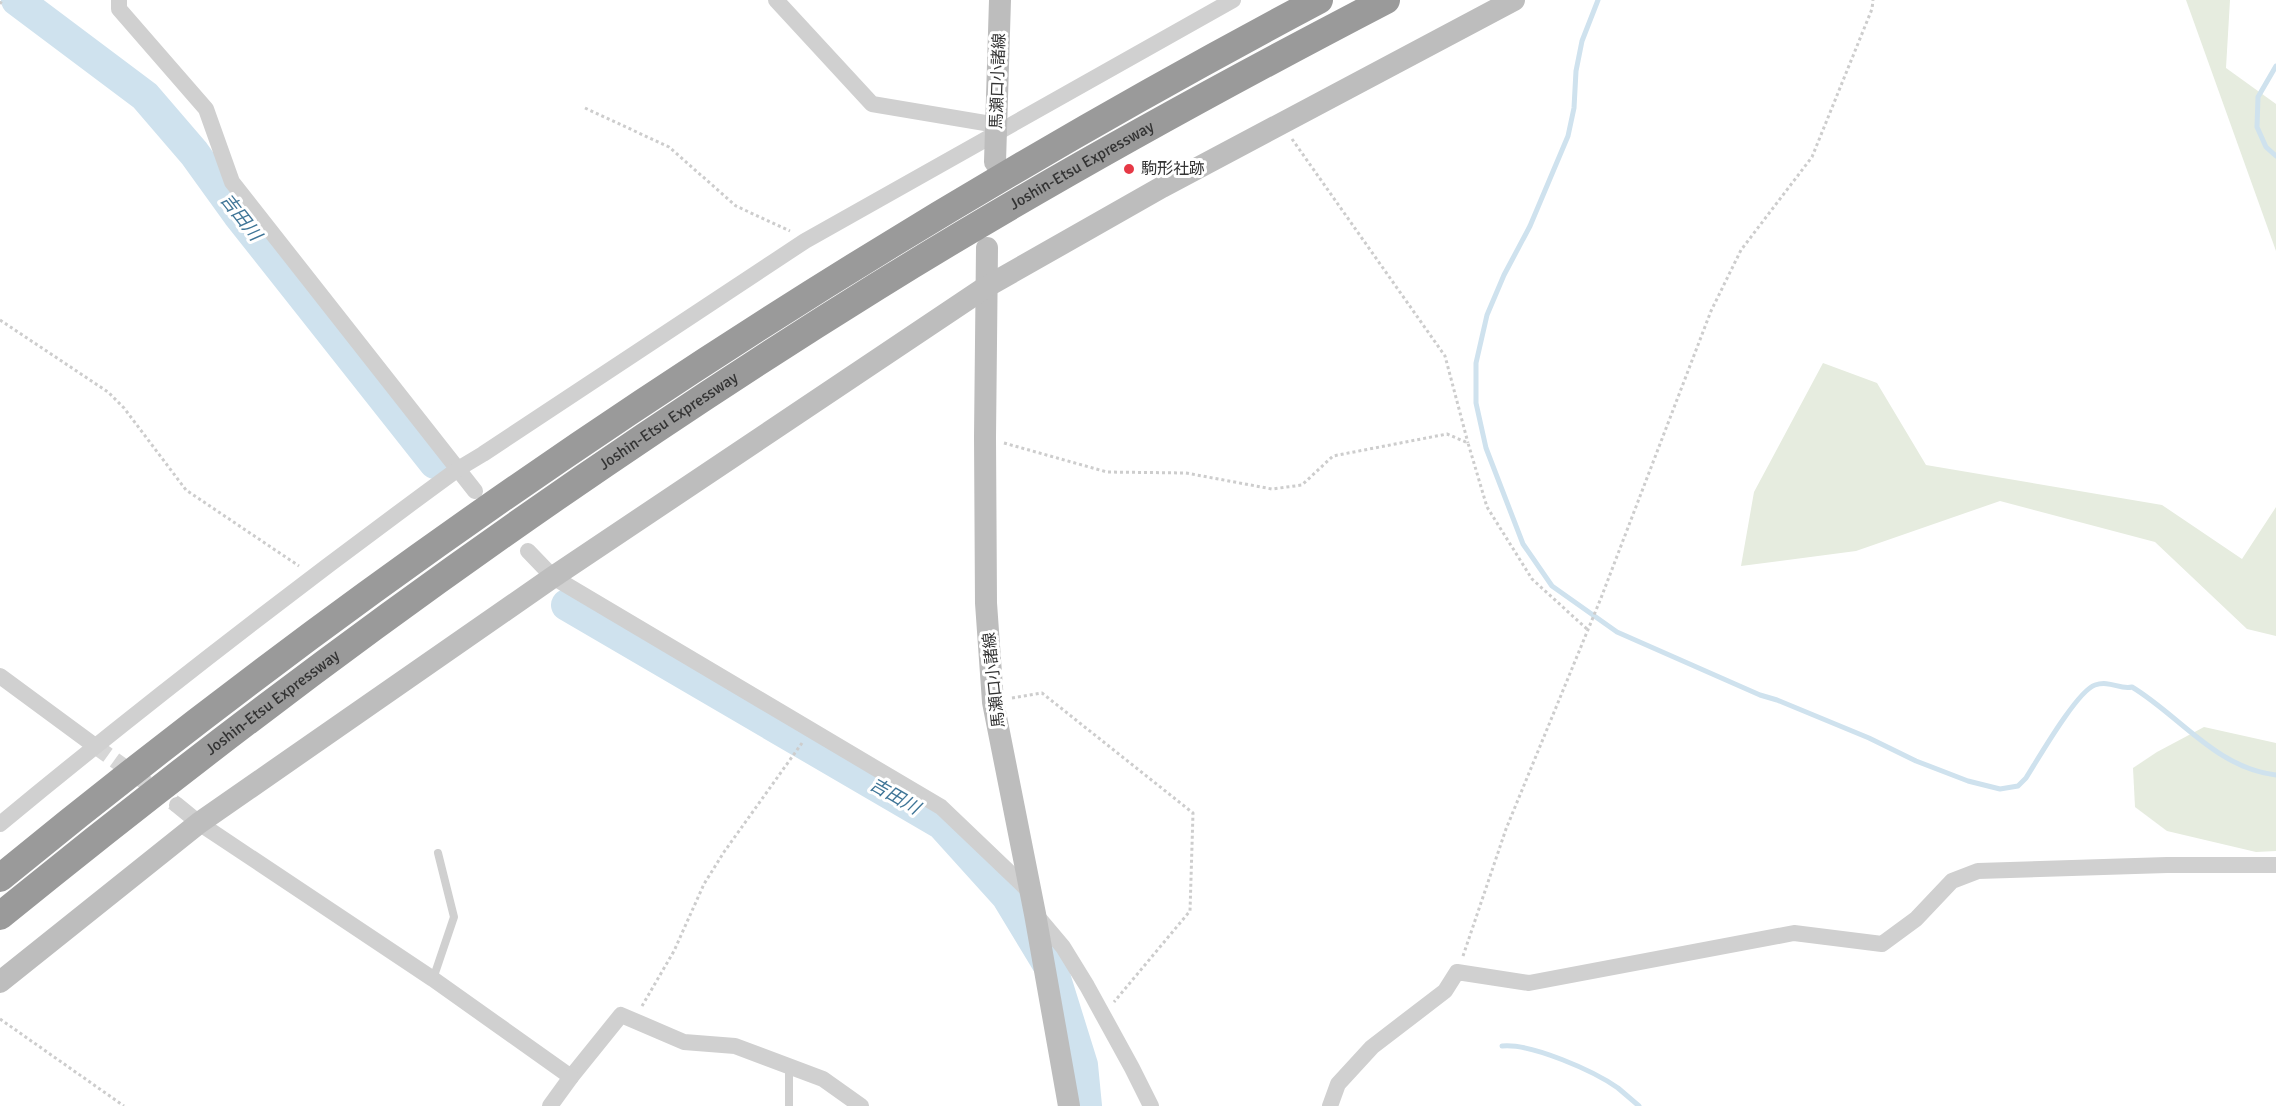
<svg xmlns="http://www.w3.org/2000/svg" width="2276" height="1106" font-family="Signika,'Noto Sans JP',sans-serif">
	<style>
		.green { fill: #e6ecdf }
		.lines { fill: none; stroke-linecap: round; stroke-linejoin: round }
		.stream { stroke: #cfe2ee; stroke-width: 5 }
		.river { stroke: #cfe2ee; stroke-width: 32 }
		.street-tunnel { stroke: #d6d6d6; stroke-width: 16; stroke-dasharray: 16 8; stroke-linecap: butt }
		.path { stroke: #cdcdcd; stroke-width: 3; stroke-dasharray: 3 3; stroke-linecap: butt }
		.lane { stroke: #d0d0d0; stroke-width: 8 }
		.street { stroke: #d0d0d0; stroke-width: 16 }
		.secondary { stroke: #bdbdbd; stroke-width: 22 }
		.highway { stroke: #9a9a9a; stroke-width: 28 }
		.poi-dot { fill: #e63946; stroke: #fff; stroke-width: 2 }
		.labels { text-anchor: middle; dominant-baseline: central; stroke-width: 6; stroke-linejoin: round; paint-order: stroke }
		.street-label { font-size: 16px; fill: #333; stroke: #fff }
		.poi-label { font-size: 16px; fill: #333; stroke: #fff; text-anchor: start }
		.water-label { font-size: 18px; font-style: italic; fill: #3f7597; stroke: #fff }
	</style>
	<rect width="100%" height="100%" fill="#fff"/>
	<g class="green">
		<path d="M2186 0H2230L2226 68 2276 104V251Z"/>
		<path d="M1823 363 1877 383 1926 465 2162 505 2242 559 2276 507V636L2247 629 2155 542 2000 501 1856 551 1741 566 1754 492Z"/>
		<path d="M2204 727 2276 743V851L2256 852 2167 831 2135 807 2133 768 2157 752Z"/>
	</g>
	<g class="lines">
		<g class="stream">
			<path d="M1598 0 1582 41 1576 71 1574 108 1568 136 1530 226 1504 275 1487 315 1476 363V403L1486 448 1523 544 1552 586 1617 632 1760 695 1777 700 1869 738 1916 761 1968 781 2000 789 2018 786 2026 778C2038 759 2077 691 2095 685 2110 680 2120 690 2132 687 2180 716 2216 768 2276 775"/>
			<path d="M2276 66 2258 97 2257 127 2266 147 2276 156"/>
			<path d="M1502 1046C1531 1043 1594 1071 1618 1088 1625 1094 1632 1100 1639 1106"/>
		</g>
		<g class="river">
			<path d="M17 0 145 96 194 153 238 214 435 463"/>
			<path d="M567 605 942 824 1007 896 1053 972 1082 1065 1086 1106"/>
		</g>
		<path class="street-tunnel" d="M95 746 177 805"/>
		<g class="path">
			<path d="M0 4 2 0"/>
			<path d="M585 108 669 147 736 206 790 231"/>
			<path d="M1292 139 1445 356 1468 443"/>
			<path d="M0 320 108 392 124 408 186 490 299 566"/>
			<path d="M1004 443 1107 472 1186 473 1272 489 1302 485 1333 456 1447 434 1468 443 1487 507 1532 579 1588 630"/>
			<path d="M1012 698 1042 693 1193 813 1190 911 1114 1002"/>
			<path d="M1463 956 1506 829 1601 598 1711 311 1741 250 1812 157 1872 9 1873 0"/>
			<path d="M642 1006 674 951 704 884 724 852 802 743"/>
			<path d="M0 1019 124 1106"/>
		</g>
		<g class="lane">
			<path d="M433 979 454 917 438 853"/>
			<path d="M789 1106V1067"/>
		</g>
		<g class="street">
			<path d="M119 0V9L206 109 232 182 475 491"/>
			<path d="M776 0 872 104 997 125"/>
			<path d="M528 551 553 577 941 807 1030 892"/>
			<path d="M0 676 95 746"/>
			<path d="M177 805 199 823 433 979 571 1077 621 1015 684 1042 735 1046 823 1079 861 1106"/>
			<path d="M0 824C149 701 302 583 458 469L483 454 805 241 1233 0"/>
			<path d="M1036 915 1063 947 1087 986 1132 1068 1151 1106"/>
			<path d="M550 1106 571 1077"/>
			<path d="M1330 1106 1338 1084 1372 1047 1445 991 1457 972 1529 983 1794 933 1882 944 1916 919 1952 881 1978 871 2167 865H2276"/>
		</g>
		<g class="secondary">
			<path d="M995 162 1000 0"/>
			<path d="M987 248 985 437 986 603 993 702 1035 914 1069 1106"/>
			<path d="M0 982 199 823 553 577 986 287 1162 187 1514 0"/>
		</g>
		<g class="highway">
			<path d="M0 878C410 542 851 248 1319 0"/>
			<path id="s1" d="M0 916C279 689 570 477 876 287 1042 184 1213 90 1386 0"/>
		</g>
	</g>
	<circle class="poi-dot" cx="1129" cy="169" r="6"/>
	<g class="labels">
		<g class="street-label">
			<text transform="translate(998 81) rotate(-88)">馬瀬口小諸線</text>
			<text stroke="none"><textPath href="#s1" startOffset="1318">Joshin-Etsu Expressway</textPath></text>
			<text stroke="none"><textPath href="#s1" startOffset="832">Joshin-Etsu Expressway</textPath></text>
			<text transform="translate(994 680) rotate(-96)">馬瀬口小諸線</text>
			<text stroke="none"><textPath href="#s1" startOffset="346">Joshin-Etsu Expressway</textPath></text>
		</g>
		<g class="poi-label">
			<text x="1141" y="169">駒形社跡</text>
		</g>
		<g class="water-label">
			<text transform="translate(241 217) rotate(52)">吉田川</text>
			<text transform="translate(895 796) rotate(30)">吉田川</text>
		</g>
	</g>
</svg>
